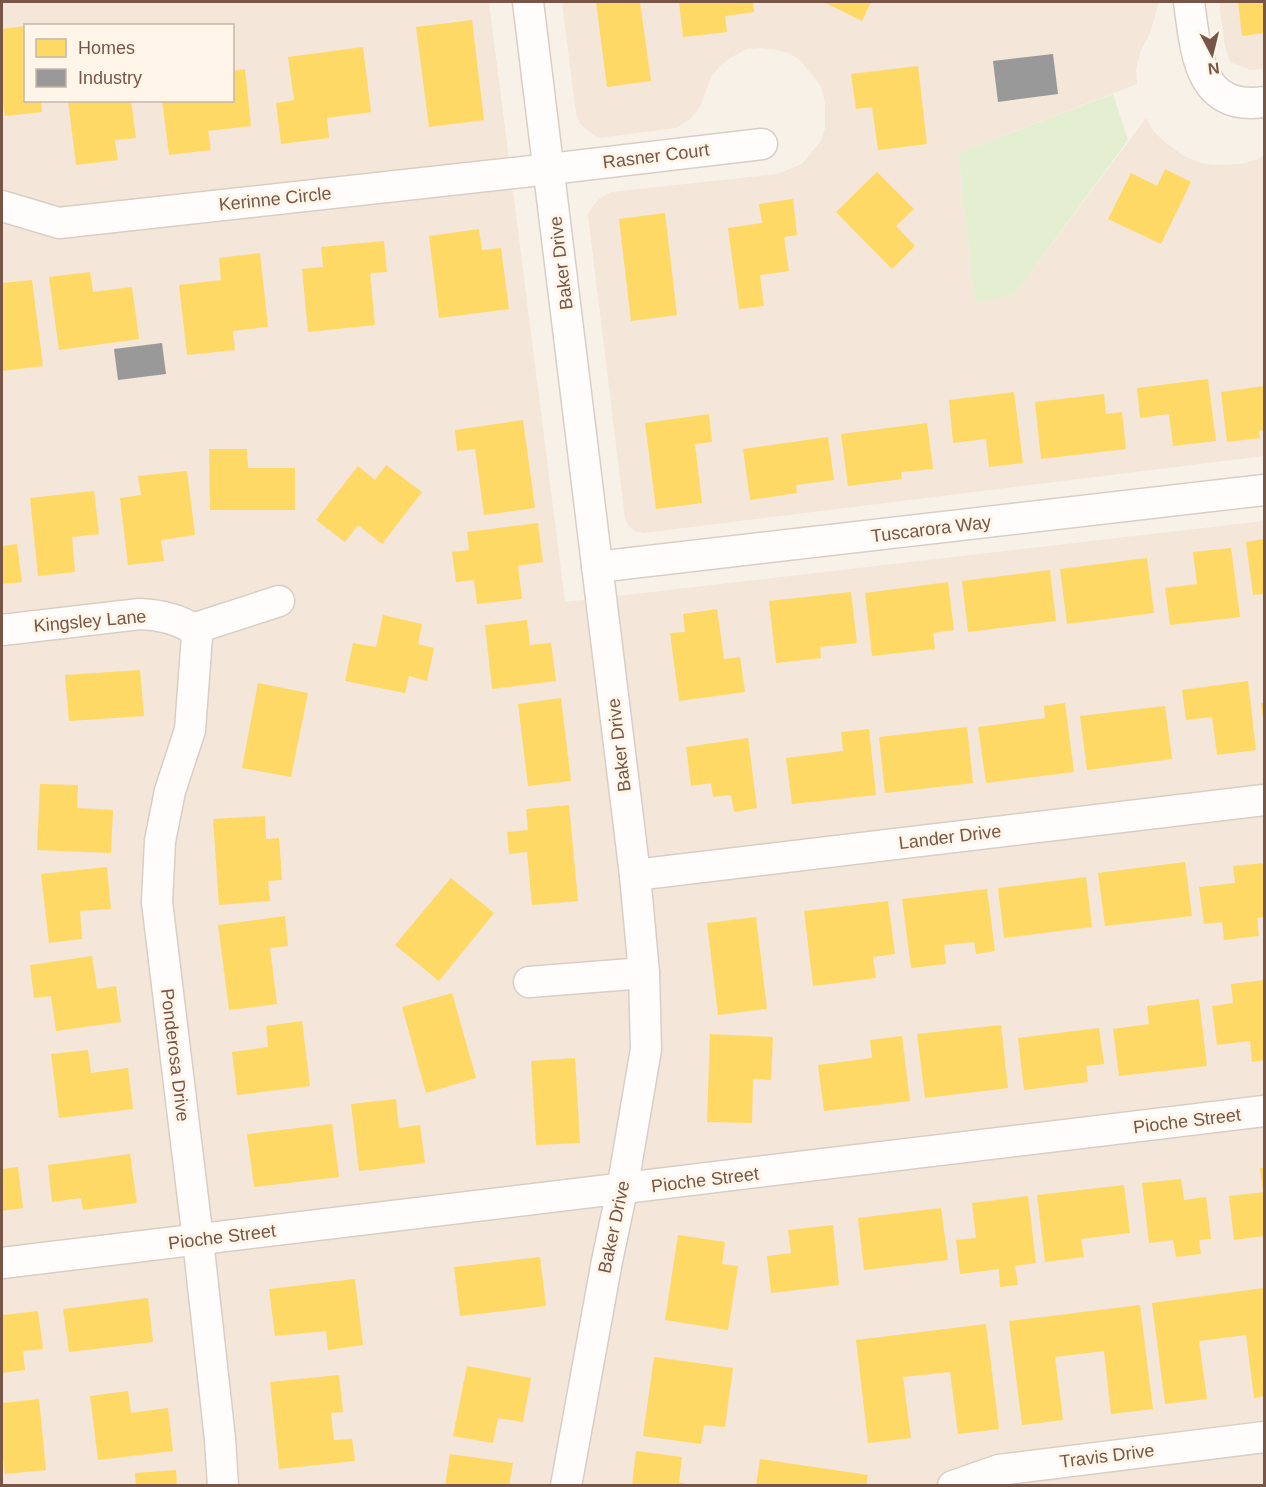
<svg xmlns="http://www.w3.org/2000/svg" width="1266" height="1487" font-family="Helvetica,sans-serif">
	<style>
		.residential { fill: #f4e6d8; fill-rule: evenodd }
		.grass { fill: #e4eed1 }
		.homes { fill: #ffd966 }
		.industry { fill: #999 }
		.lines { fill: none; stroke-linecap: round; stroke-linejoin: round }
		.minor-casing { stroke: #d9cec6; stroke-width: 33 }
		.minor { stroke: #fefdfc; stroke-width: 30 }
		.labels { text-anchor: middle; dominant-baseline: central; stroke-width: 6; stroke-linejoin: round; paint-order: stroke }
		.street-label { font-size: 18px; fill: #775647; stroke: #fff6e9 }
	</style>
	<rect width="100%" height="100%" fill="#f8f1e8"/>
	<g class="residential">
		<path d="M2 2H489L565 602 1264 521V1485L2 1486ZM26 26H232V100H26Z"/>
		<path d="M562 2H1159L1150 33 1140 52 1136 70 1137 84 958 153 975 300 1014 295 1146 118 1154 132 1166 143 1184 156 1201 163 1216 165 1241 164 1258 159 1264 155V456L644 533 635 531 629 526 625 519 588 215 593 206 599 199 611 192 777 174 802 164 821 141 825 128V103L821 86 800 60 789 53 772 49 760 48 747 49 730 58 721 65 711 77 700 107 689 120 676 128 598 138 580 124 576 113Z"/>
		<path d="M1219 2H1264V69L1251 70 1230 62 1225 47Z"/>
	</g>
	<path class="grass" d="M1113 94 1128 140 1014 295 975 301 958 153Z"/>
	<g class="homes">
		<path d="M596 2H640L651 81 607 87Z"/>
		<path d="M679 2H753L754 12 725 16 727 32 683 37Z"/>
		<path d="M824 2H871L862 21Z"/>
		<path d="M1238 2H1264V33L1242 36Z"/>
		<path d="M472 20 484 120 429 127 416 27Z"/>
		<path d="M26 26V100H41L42 112 5 116 2 95V29Z"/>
		<path d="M363 47 371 112 327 118 329 138 281 144 276 103 294 100 288 57Z"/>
		<path d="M918 66 927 144 878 150 872 107 856 109 851 74Z"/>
		<path d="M245 69 251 126 208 131 211 150 169 155 162 100H232V71Z"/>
		<path d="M68 100H131L136 138 115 140 118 160 76 165Z"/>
		<path d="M1165 169 1191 182 1161 244 1108 219 1131 173 1157 186Z"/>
		<path d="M877 172 914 209 896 226 915 246 892 269 836 212Z"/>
		<path d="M793 199 797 235 784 237 789 271 760 275 764 306 739 309 728 228 762 223 759 204Z"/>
		<path d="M665 213 677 315 631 321 619 219Z"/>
		<path d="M479 229 482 250 501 248 509 309 439 318 429 236Z"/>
		<path d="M384 241 387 272 370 273 375 325 308 332 302 269 323 267 321 247Z"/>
		<path d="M260 253 268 327 233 331 235 350 187 355 179 285 221 280 219 258Z"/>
		<path d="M90 272 93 292 132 287 139 339 59 350 49 277Z"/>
		<path d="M32 280 43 366 2 371V283Z"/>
		<path d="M1208 379 1216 441 1173 446 1169 414 1140 418 1137 388Z"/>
		<path d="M1264 386V430L1259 431 1260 438 1227 442 1221 392Z"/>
		<path d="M1014 392 1023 463 989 467 986 439 953 443 949 400Z"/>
		<path d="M1104 394 1106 414 1122 412 1126 449 1041 459 1035 402Z"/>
		<path d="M709 414 712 442 695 444 702 503 656 509 645 423Z"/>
		<path d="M523 420 535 508 484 515 475 449 457 451 455 430Z"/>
		<path d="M927 423 933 469 901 472 902 479 848 486 841 434Z"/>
		<path d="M828 437 834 480 796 485 797 493 750 500 743 449Z"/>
		<path d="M209 449H247L248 468H295V510H210Z"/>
		<path d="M386 465 422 492 382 544 358 525 345 542 316 520 358 466 375 480Z"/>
		<path d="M187 471 195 535 161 540 164 561 128 565 120 498 141 495 138 476Z"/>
		<path d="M94 491 99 534 72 537 75 572 38 576 30 498Z"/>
		<path d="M538 523 543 562 518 566 522 599 477 604 474 580 456 582 452 552 469 550 467 532Z"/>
		<path d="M1264 539V594L1253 595 1246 542Z"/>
		<path d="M17 544 22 582 2 584V546Z"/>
		<path d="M1231 548 1240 617 1170 625 1165 588 1197 584 1193 552Z"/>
		<path d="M1147 558 1154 613 1067 624 1060 569Z"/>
		<path d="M1050 570 1056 621 968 632 962 581Z"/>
		<path d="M948 582 954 630 933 633 935 649 872 656 865 593Z"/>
		<path d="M851 592 857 643 820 647 821 658 776 663 769 601Z"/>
		<path d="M717 609 724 659 740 657 745 692 679 701 670 633 685 632 683 614Z"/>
		<path d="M383 615 422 624 418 644 434 648 427 681 409 676 405 693 345 681 353 643 376 647Z"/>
		<path d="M527 620 530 645 551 643 556 681 492 689 485 625Z"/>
		<path d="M140 670 144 716 69 721 65 675Z"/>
		<path d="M1248 681 1256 750 1217 755 1212 717 1186 720 1182 690Z"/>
		<path d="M258 683 308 693 291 777 242 768Z"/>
		<path d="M561 698 571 781 528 786 518 704Z"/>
		<path d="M1065 703 1074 772 986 783 978 727 1045 718 1044 706Z"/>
		<path d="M1261 703H1264V718H1263Z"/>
		<path d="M1165 706 1172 759 1087 770 1080 716Z"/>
		<path d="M967 727 973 783 885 793 879 737Z"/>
		<path d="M869 729 876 795 792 804 786 758 843 751 841 732Z"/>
		<path d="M748 738 757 808 734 812 731 795 713 797 711 783 691 786 686 747Z"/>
		<path d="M40 784 78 785 77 808 113 810 111 853 37 850Z"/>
		<path d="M569 805 578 901 532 905 527 852 509 854 507 832 528 830 526 809Z"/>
		<path d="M265 816 266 839 279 838 282 880 268 881 270 901 219 905 213 819Z"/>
		<path d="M1185 862 1192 916 1105 926 1098 873Z"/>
		<path d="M1264 863V917L1257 918 1259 936 1224 940 1222 922 1204 924 1199 887 1235 883 1233 866Z"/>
		<path d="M107 867 111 909 80 911 82 939 49 943 41 874Z"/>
		<path d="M1086 877 1092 927 1004 938 998 888Z"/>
		<path d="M451 878 494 913 439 981 395 945Z"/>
		<path d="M987 889 995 951 976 954 974 942 944 945 946 964 911 968 902 899Z"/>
		<path d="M888 901 895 954 873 957 876 978 813 986 804 911Z"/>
		<path d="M285 916 288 946 270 948 277 1004 229 1010 218 925Z"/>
		<path d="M756 917 767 1009 718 1015 707 923Z"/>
		<path d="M92 956 97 989 116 986 121 1022 56 1031 51 996 34 998 30 965Z"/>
		<path d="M1264 980V1060L1252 1062 1250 1041 1217 1045 1212 1006 1233 1003 1231 984Z"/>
		<path d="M452 993 476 1078 426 1093 402 1007Z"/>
		<path d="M1199 999 1207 1066 1119 1076 1113 1029 1149 1024 1147 1006Z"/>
		<path d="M302 1021 310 1086 237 1095 232 1052 268 1047 266 1026Z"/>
		<path d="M1001 1025 1008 1088 925 1098 917 1034Z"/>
		<path d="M1099 1028 1104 1064 1086 1066 1088 1082 1024 1090 1018 1038Z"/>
		<path d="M710 1034 773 1037 771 1080 753 1079 752 1123 707 1122Z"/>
		<path d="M902 1036 910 1101 824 1111 818 1065 872 1058 870 1040Z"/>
		<path d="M88 1050 91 1073 128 1068 133 1109 59 1118 51 1054Z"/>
		<path d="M575 1058 580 1143 536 1145 531 1061Z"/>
		<path d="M396 1099 399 1128 420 1125 425 1163 359 1171 351 1104Z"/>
		<path d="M332 1124 339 1177 254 1187 247 1134Z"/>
		<path d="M130 1154 137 1203 83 1210 81 1198 52 1202 48 1165Z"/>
		<path d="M18 1167 23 1208 2 1211V1169Z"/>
		<path d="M1260 1168H1264V1192H1263Z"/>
		<path d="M1181 1179 1184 1200 1206 1197 1211 1239 1199 1240 1201 1254 1176 1257 1173 1240 1149 1243 1142 1183Z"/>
		<path d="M1124 1185 1130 1233 1081 1239 1084 1257 1045 1262 1037 1195Z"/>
		<path d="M1264 1192V1236L1234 1240 1229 1196Z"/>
		<path d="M1028 1196 1036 1263 1015 1266 1018 1285 1000 1287 999 1269 960 1274 956 1240 976 1238 972 1203Z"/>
		<path d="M941 1208 948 1260 864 1270 858 1218Z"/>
		<path d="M833 1225 839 1285 771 1293 767 1256 791 1253 788 1230Z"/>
		<path d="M678 1235 725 1242 722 1264 738 1266 728 1330 665 1320Z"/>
		<path d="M540 1257 546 1306 460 1316 454 1267Z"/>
		<path d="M355 1279 363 1345 328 1350 326 1331 275 1336 269 1289Z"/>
		<path d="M1264 1288V1396L1254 1398 1246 1335 1199 1341 1207 1399 1165 1404 1152 1303Z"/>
		<path d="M148 1298 153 1342 69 1352 63 1309Z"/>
		<path d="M1140 1305 1153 1409 1111 1414 1104 1351 1055 1357 1063 1420 1022 1425 1009 1321Z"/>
		<path d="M38 1311 43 1349 23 1351 25 1370 2 1373V1315Z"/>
		<path d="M986 1324 999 1429 958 1434 950 1372 903 1377 911 1438 868 1443 856 1340Z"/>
		<path d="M654 1357 733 1368 725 1427 704 1425 701 1444 643 1436Z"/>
		<path d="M467 1366 531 1378 523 1422 498 1418 493 1443 453 1436Z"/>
		<path d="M339 1375 343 1412 331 1413 334 1440 352 1439 355 1461 279 1469 270 1382Z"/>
		<path d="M128 1391 131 1413 168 1408 173 1451 98 1460 90 1396Z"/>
		<path d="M39 1399 46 1470 5 1474 2 1447V1403Z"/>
		<path d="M636 1451 682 1457 679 1482 694 1486H632Z"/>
		<path d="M450 1454 513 1463 509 1486H445Z"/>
		<path d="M760 1459 868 1475 866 1486H756Z"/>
		<path d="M176 1470 177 1486H136L135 1473Z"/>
	</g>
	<g class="industry">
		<path d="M1053 54 1058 94 998 102 993 61Z"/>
		<path d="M162 343 166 374 118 380 114 349Z"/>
	</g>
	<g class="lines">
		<g class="minor-casing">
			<g id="minor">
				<path d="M528 2 635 875 644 973 646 1049 622 1190 607 1261 566 1486"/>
				<path d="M1189 2C1196 50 1197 111 1264 102"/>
				<path d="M2 206 59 223 550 169 762 144"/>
				<path d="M597 567 1264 490"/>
				<path d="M193 629 197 636 190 730 170 791 160 841 157 902 198 1240 220 1439 223 1486"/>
				<path d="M2 630 140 614C159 615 177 618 193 629L279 601"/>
				<path d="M635 875 1264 800"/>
				<path d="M529 982 644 973"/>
				<path d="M2 1263 1264 1111"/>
				<path d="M953 1486 999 1470 1264 1437"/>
			</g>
		</g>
		<use href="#minor" class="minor"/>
	</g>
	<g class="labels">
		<g class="street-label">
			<text transform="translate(656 156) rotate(-7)">Rasner Court</text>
			<text transform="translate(275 199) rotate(-6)">Kerinne Circle</text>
			<text transform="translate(561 263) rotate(-97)">Baker Drive</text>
			<text transform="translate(931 529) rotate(-7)">Tuscarora Way</text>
			<text transform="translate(90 621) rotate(-5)">Kingsley Lane</text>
			<text transform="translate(619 745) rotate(-97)">Baker Drive</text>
			<text transform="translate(950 837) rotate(-7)">Lander Drive</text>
			<text transform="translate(175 1055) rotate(83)">Ponderosa Drive</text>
			<text transform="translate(1187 1121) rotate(-7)">Pioche Street</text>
			<text transform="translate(705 1180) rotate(-7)">Pioche Street</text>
			<text transform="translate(614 1227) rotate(-78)">Baker Drive</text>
			<text transform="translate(222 1237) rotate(-7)">Pioche Street</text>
			<text transform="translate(1107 1456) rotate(-7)">Travis Drive</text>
		</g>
	</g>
	<rect width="1266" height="1487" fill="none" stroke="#775647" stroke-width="6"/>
	<rect x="24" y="24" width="210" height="78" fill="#fff6e9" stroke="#c9b6a8" stroke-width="1.5"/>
	<rect x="36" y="39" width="30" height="18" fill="#ffd966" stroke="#c9b6a8" stroke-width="1.5"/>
	<text x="78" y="54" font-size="18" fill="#775647">Homes</text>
	<rect x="36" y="69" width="30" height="18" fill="#999999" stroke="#c9b6a8" stroke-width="1.5"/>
	<text x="78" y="84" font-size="18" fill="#775647">Industry</text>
	<g transform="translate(1212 54) rotate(173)" stroke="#fff6e9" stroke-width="4.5" paint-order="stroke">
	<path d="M0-4.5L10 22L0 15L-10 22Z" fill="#775647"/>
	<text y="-9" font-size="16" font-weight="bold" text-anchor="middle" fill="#775647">N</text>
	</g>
</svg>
